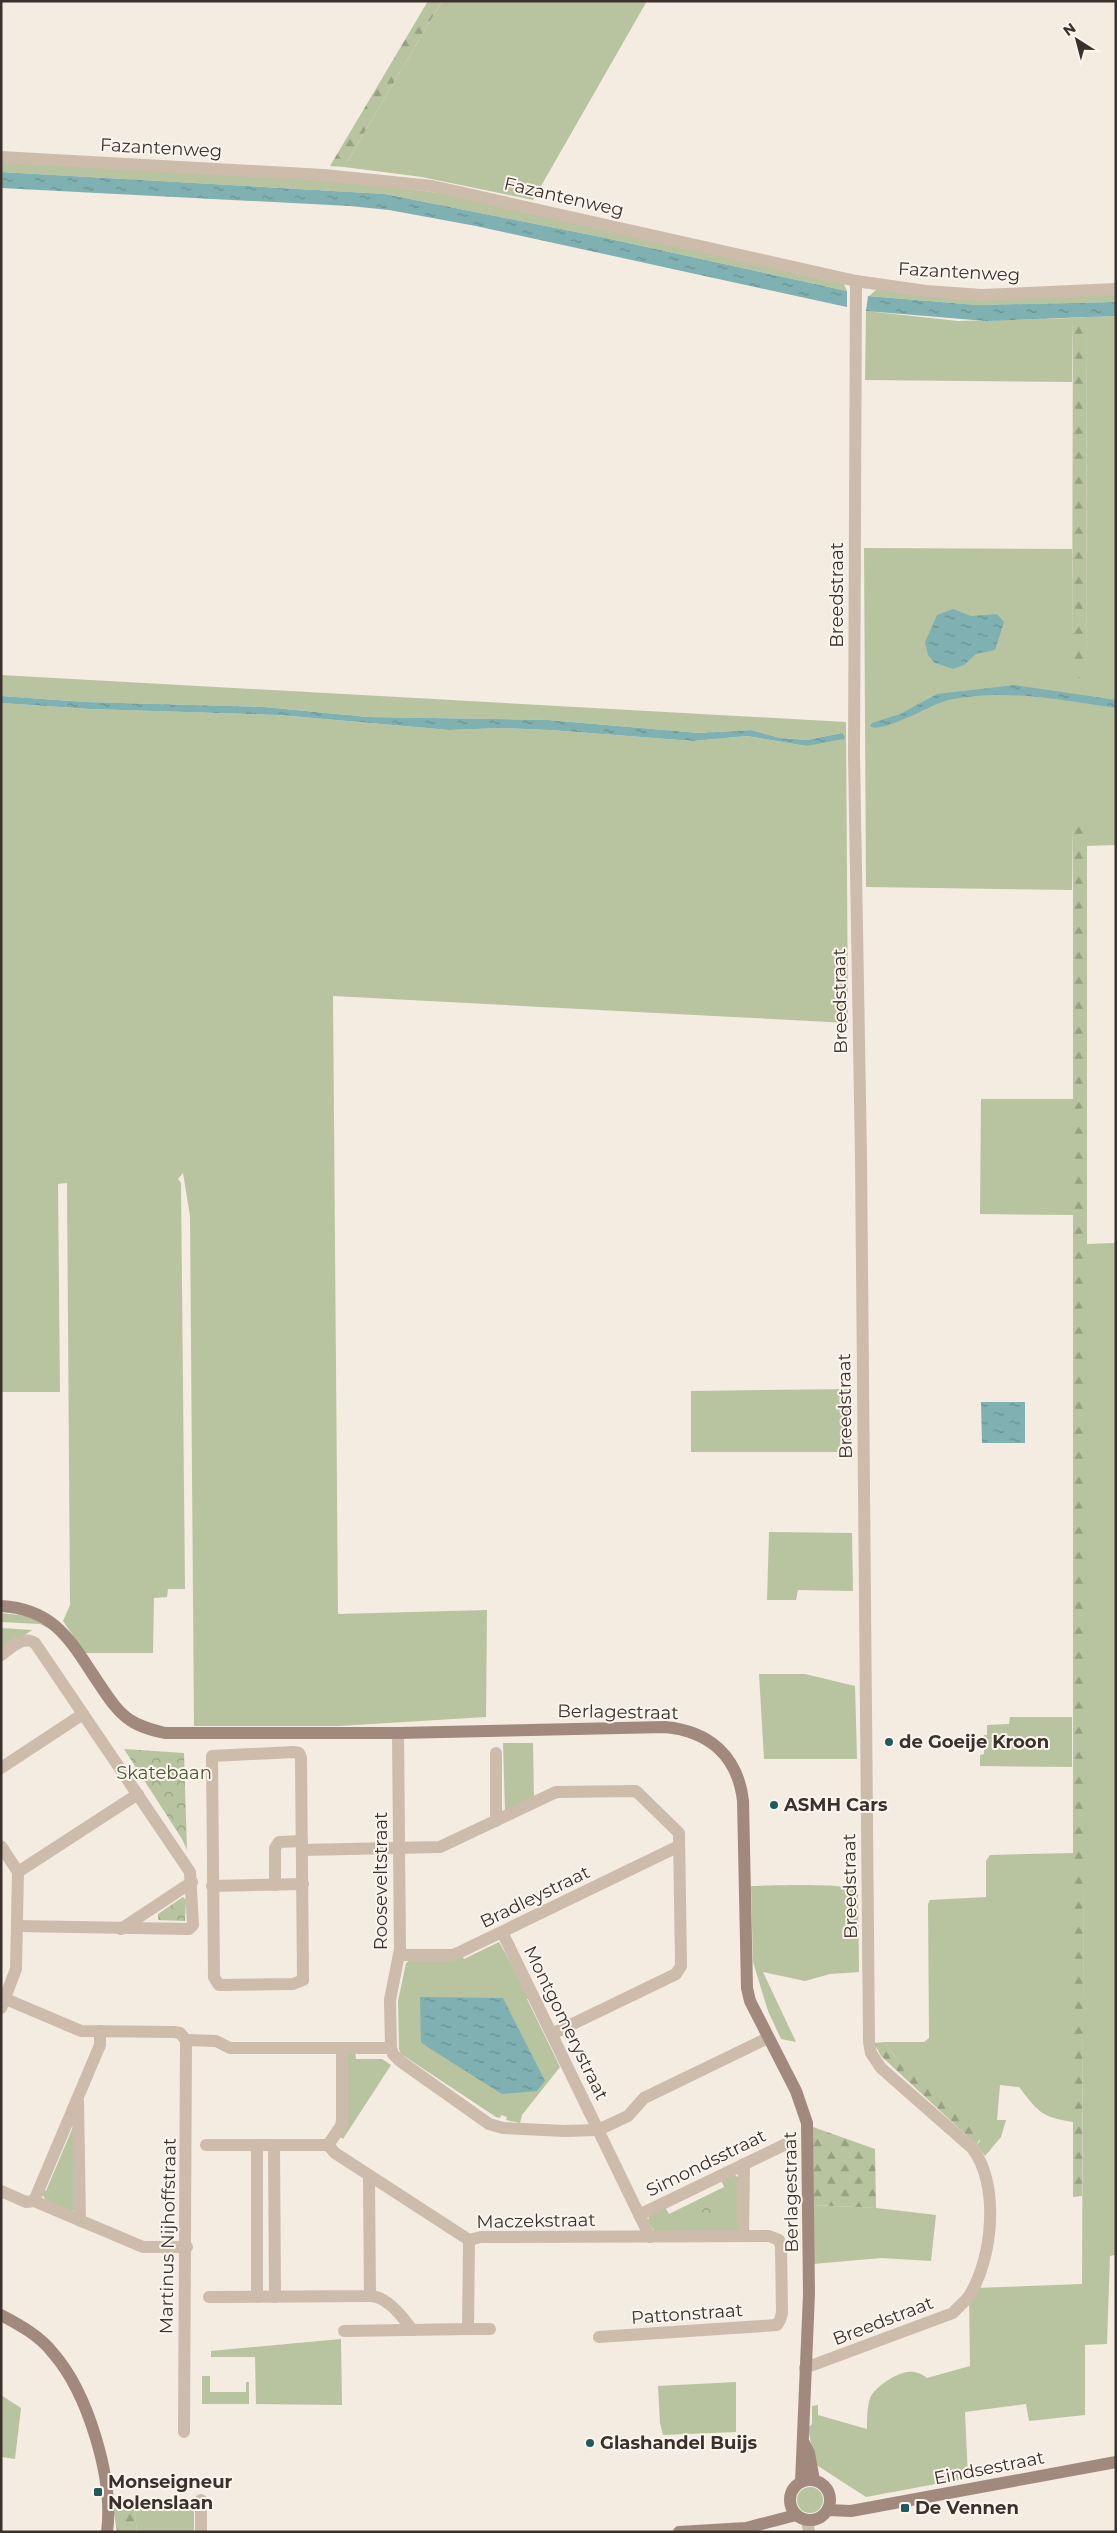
<svg xmlns="http://www.w3.org/2000/svg" width="1117" height="2533" font-family="Montserrat,sans-serif">
	<style>
		.grass { fill: #b8c4a0 }
		.forest { fill: url(#forest-firs) }
		.park { fill: url(#park-crowns) }
		.water { fill: url(#water-ripples) }
		.lines { fill: none; stroke-linecap: round; stroke-linejoin: round }
		.street { stroke: #cdbbac; stroke-width: 12 }
		.secondary { stroke: #a18a7d; stroke-width: 12 }
		.poi-dot { fill: #1f5a5e; stroke: #fbf5ee; stroke-width: 2 }
		.labels { text-anchor: middle; dominant-baseline: central; stroke-width: 4; stroke-linejoin: round; paint-order: stroke }
		.street-label { font-size: 18px; fill: #3b302b; stroke: #fbf5ee }
		.poi-label { font-size: 18px; font-weight: bold; fill: #3b302b; stroke: #fbf5ee; text-anchor: start }
		.park-label { font-size: 18px; fill: #4a5a2e; stroke: #fbf5ee }
	</style>
	<defs>
		<pattern id="forest-firs" width="22" height="20" patternUnits="userSpaceOnUse" patternTransform="scale(1.25)"><rect width="22" height="20" fill="#b8c4a0"/><path d="M5 1l3.5 6h-7zM16 11l3.5 6h-7z" fill="#97a083"/></pattern>
		<pattern id="park-crowns" width="20" height="18" patternUnits="userSpaceOnUse" patternTransform="scale(1.25)"><rect width="20" height="18" fill="#b8c4a0"/><path d="M2 6a3 3 0 1 1 6 0M12 15a3 3 0 1 1 6 0" fill="none" stroke="#97a083"/></pattern>
		<pattern id="water-ripples" width="26" height="14" patternUnits="userSpaceOnUse" patternTransform="scale(1.25)"><rect width="26" height="14" fill="#7fb0b2"/><path d="M2 4q2-2 4 0t4 0M15 11q2-2 4 0t4 0" fill="none" stroke="#699091"/></pattern>
	</defs>
	<rect width="100%" height="100%" fill="#f4ebe1"/>
	<g class="grass">
		<path d="M442 1H647L533 200 422 177 344 167Z"/>
		<path d="M1 161 327 179 447 194 844 284 847 291 601 237 385 194 1 172Z"/>
		<path d="M876 290 1116 294V302L977 305 869 296Z"/>
		<path d="M866 311 958 321 1073 318 1072 382 865 380Z"/>
		<path d="M1116 316V845L1086 846 1087 823H1073L1072 890 866 887 864 548 1072 549V631L1086 680 1087 317Z"/>
		<path d="M1 675 846 722 848 1023 333 996 338 1614 487 1610 486 1717 339 1726H194L190 1216 183 1173 178 1179 181 1183 185 1589H168L167 1597 154 1598 153 1653H85L63 1621 70 1605 67 1183 58 1184 60 1392H1V703L90 709 279 715 449 730 502 728 550 730 693 741 747 736 806 746 842 733 807 740 780 738 751 730 699 733 548 720 368 717 264 707 85 702 1 696Z"/>
		<path d="M981 1099H1073V1215L980 1214Z"/>
		<path d="M1116 1243V2255L1110 2256 1107 2344 1085 2345V2415L1029 2421 1026 2404 965 2412 968 2478 866 2497 815 2464 808 2428 812 2424V2406L818 2405V2415L867 2429C867 2419 867 2408 870 2398 875 2387 896 2373 908 2372 915 2371 922 2374 927 2378L970 2366 969 2296 975 2288 1082 2284 1086 1244Z"/>
		<path d="M851 1389V1452H691V1391Z"/>
		<path d="M769 1532 852 1533 853 1591 798 1590 796 1600H767Z"/>
		<path d="M1 1613 29 1616 52 1630 40 1624 1 1622Z"/>
		<path d="M1 1628 32 1630 1 1651Z"/>
		<path d="M759 1674H805L855 1686 857 1759H764Z"/>
		<path d="M1010 1717H1072V1767L980 1766V1755L984 1754V1735H987V1725L1009 1724Z"/>
		<path d="M503 1743H533L534 1798 505 1811Z"/>
		<path d="M1073 1853V2122C1040 2117 1038 2111 1019 2087L1000 2085 997 2120H1006L1001 2137 985 2156 977 2145 980 2141C956 2102 908 2082 885 2042H924L929 2038 928 1904 930 1900 986 1897V1861L990 1855Z"/>
		<path d="M751 1886C769 1886 847 1882 858 1891L859 1972 830 1974 805 1981 763 1972 796 2042 781 2039 768 2011 753 1962Z"/>
		<path d="M499 1942 530 1998 527 1999 560 2067 522 2115 520 2123 506 2120 507 2117 501 2115 500 2118 496 2117 401 2054 399 2049 398 2001 406 1963 410 1960 462 1956 464 1959Z"/>
		<path d="M355 2051 356 2059H382L391 2065 343 2139 339 2136 348 2053Z"/>
		<path d="M72 2124 76 2126 77 2208 71 2212 47 2202 42 2194 43 2190 46 2191 73 2127Z"/>
		<path d="M735 2175 739 2178 738 2230 735 2232H655L648 2221 649 2216 665 2207 669 2214 724 2187 721 2180Z"/>
		<path d="M813 2205 876 2208 936 2215 931 2261 881 2258 813 2264Z"/>
		<path d="M341 2339 342 2405 256 2404 255 2357H211V2351Z"/>
		<path d="M202 2376H210V2392H246V2382H249V2404H202Z"/>
		<path d="M736 2382V2432L663 2435 660 2423 658 2386Z"/>
		<path d="M1 2395 21 2408 15 2459 1 2457Z"/>
		<circle cx="810" cy="2500" r="13"/>
		<path d="M134 2508 194 2510V2532H137Z"/>
	</g>
	<g class="forest">
		<path d="M428 1H442L344 167 330 166Z"/>
		<path d="M1087 317 1086 680 1072 676 1073 318Z"/>
		<path d="M1073 823H1087V1370L1082 2196 1073 2197Z"/>
		<path d="M885 2042 895 2057 981 2135 977 2145 881 2056 874 2043Z"/>
		<path d="M813 2127 875 2149 876 2208 813 2205Z"/>
		<path d="M113 2508H134L137 2532H117Z"/>
	</g>
	<g class="park">
		<path d="M124 1749 184 1753 187 1850 182 1839Z"/>
		<path d="M183 1897 186 1900 185 1921 158 1920V1914Z"/>
		<path d="M725 2206V2217H698V2207Z"/>
	</g>
	<g class="water">
		<path d="M1 172 385 194 601 237 847 291V307L476 226 389 210 350 206 1 188Z"/>
		<path d="M868 296 977 305 1116 302V316L986 321 866 311Z"/>
		<path d="M953 609 971 616 997 614 1004 622 995 650 976 654 964 665 953 669 935 663 928 655 925 642 937 615Z"/>
		<path d="M1015 685 1116 700V708C1060 700 1004 688 948 700 932 704 880 735 870 726L872 723 900 714 937 694Z"/>
		<path d="M1 696 85 702 264 707 368 717 548 720 699 733 751 730 780 738 807 740 842 733 845 737 844 739 806 746 747 736 693 741 550 730 502 728 449 730 279 715 90 709 1 703Z"/>
		<path d="M981 1402H1025V1443H982Z"/>
		<path d="M420 1997 503 1998 545 2081 537 2091 502 2094 426 2046 421 2042Z"/>
	</g>
	<g class="lines">
		<g class="street">
			<path d="M1 157 324 175 432 186 856 281 926 291 982 295 1116 289"/>
			<path d="M1 1655C11 1648 23 1635 35 1643L190 1872 193 1925 189 1929 17 1926"/>
			<path d="M398 1733 400 1949 390 2000 391 2048 393 2054 400 2061 489 2124 503 2128 564 2131 598 2130 628 2116 644 2098 768 2038"/>
			<path d="M293 1752 299 1753 301 1758 303 1980 293 1984 219 1985 214 1977 212 1756Z"/>
			<path d="M496 1753V1821"/>
			<path d="M1 1768 83 1714"/>
			<path d="M1 1846 18 1872 16 1969 1 2008"/>
			<path d="M302 1850 440 1847 556 1792 636 1791 679 1833 681 1966 676 1974 552 2034"/>
			<path d="M18 1872 138 1794"/>
			<path d="M275 1885V1848L279 1842 302 1841"/>
			<path d="M212 1886 303 1884"/>
			<path d="M121 1929 192 1882"/>
			<path d="M502 1932 650 2237"/>
			<path d="M400 1955H452L460 1952 679 1846"/>
			<path d="M1 1997 81 2031 174 2032 180 2033 186 2040"/>
			<path d="M186 2040 216 2041 230 2048H391"/>
			<path d="M78 2101 80 2221"/>
			<path d="M206 2145H328L341 2126 342 2120V2048"/>
			<path d="M257 2145V2297"/>
			<path d="M274 2145 275 2297"/>
			<path d="M328 2145 335 2153 469 2240 481 2237 769 2236 779 2240 781 2246 782 2313 780 2320 777 2325 599 2337"/>
			<path d="M1 2191 26 2202 34 2201 143 2247H187"/>
			<path d="M34 2201 100 2045V2031"/>
			<path d="M639 2215 788 2143"/>
			<path d="M743 2236 744 2164"/>
			<path d="M370 2296C387 2296 403 2317 412 2330"/>
			<path d="M209 2297 370 2296 369 2176"/>
			<path d="M468 2329H490"/>
			<path d="M344 2331 468 2329 469 2240"/>
			<path d="M805 2368 953 2313C958 2307 965 2302 969 2296 993 2259 1000 2183 972 2148L881 2068 871 2053 869 2042 861 1158 854 755 856 281"/>
			<path d="M184 2432 186 2040"/>
			<path d="M807 2520 809 2532"/>
			<path d="M201 2532V2500"/>
		</g>
		<g class="secondary">
			<path d="M1 1606C58 1609 73 1646 102 1688 110 1700 118 1712 130 1720 140 1727 152 1730 165 1733H398L665 1727C709 1731 738 1756 743 1801L747 1988 750 2001 796 2091 807 2123 809 2294 801 2482"/>
			<path d="M1 2315C20 2325 40 2336 53 2353 88 2393 114 2479 107 2532"/>
			<path d="M804 2443 809 2453 814 2480"/>
			<circle cx="810" cy="2500" r="20"/>
			<path d="M828 2510 851 2511 1116 2462"/>
			<path d="M679 2532 746 2528 796 2515"/>
		</g>
	</g>
	<g class="poi-dot">
		<circle cx="889" cy="1742" r="5"/>
		<circle cx="774" cy="1805" r="5"/>
		<circle cx="590" cy="2443" r="5"/>
		<rect x="93" y="2487" width="10" height="10" rx="2.5"/>
		<rect x="900" y="2503" width="10" height="10" rx="2.5"/>
	</g>
	<g class="labels">
		<g class="street-label">
			<text transform="translate(161 148) rotate(3)">Fazantenweg</text>
			<text transform="translate(564 197) rotate(13)">Fazantenweg</text>
			<text transform="translate(959 272) rotate(3)">Fazantenweg</text>
			<text transform="translate(837 595) rotate(-90)">Breedstraat</text>
			<text transform="translate(840 1001) rotate(-91)">Breedstraat</text>
			<text transform="translate(845 1406) rotate(-91)">Breedstraat</text>
			<text transform="translate(618 1712) rotate(1)">Berlagestraat</text>
			<text transform="translate(381 1881) rotate(-90)">Rooseveltstraat</text>
			<text transform="translate(850 1886) rotate(-91)">Breedstraat</text>
			<text transform="translate(535 1897) rotate(-26)">Bradleystraat</text>
			<text transform="translate(566 2023) rotate(64)">Montgomerystraat</text>
			<text transform="translate(706 2163) rotate(-26)">Simondsstraat</text>
			<text transform="translate(791 2192) rotate(-91)">Berlagestraat</text>
			<text transform="translate(536 2221) rotate(-1)">Maczekstraat</text>
			<text transform="translate(168 2236) rotate(-89)">Martinus Nijhoffstraat</text>
			<text transform="translate(687 2314) rotate(-4)">Pattonstraat</text>
			<text transform="translate(883 2321) rotate(-21)">Breedstraat</text>
			<text transform="translate(989 2468) rotate(-11)">Eindsestraat</text>
		</g>
		<g class="poi-label">
			<text x="899" y="1742">de Goeije Kroon</text>
			<text x="784" y="1805">ASMH Cars</text>
			<text x="600" y="2443">Glashandel Buijs</text>
			<text x="108" y="2482">Monseigneur<tspan x="108" dy="21">Nolenslaan</tspan></text>
			<text x="915" y="2508">De Vennen</text>
		</g>
		<g class="park-label">
			<text x="164" y="1773">Skatebaan</text>
		</g>
	</g>
	<rect width="1117" height="2533" fill="none" stroke="#3b302b" stroke-width="5"/>
	<g transform="translate(1077 40) rotate(324)" stroke="#fbf5ee" stroke-width="4" paint-order="stroke">
	<path d="M0-4L9 19L0 12L-9 19Z" fill="#3b302b"/>
	<text y="-8" font-size="14" font-weight="bold" text-anchor="middle" fill="#3b302b">N</text>
	</g>
</svg>
